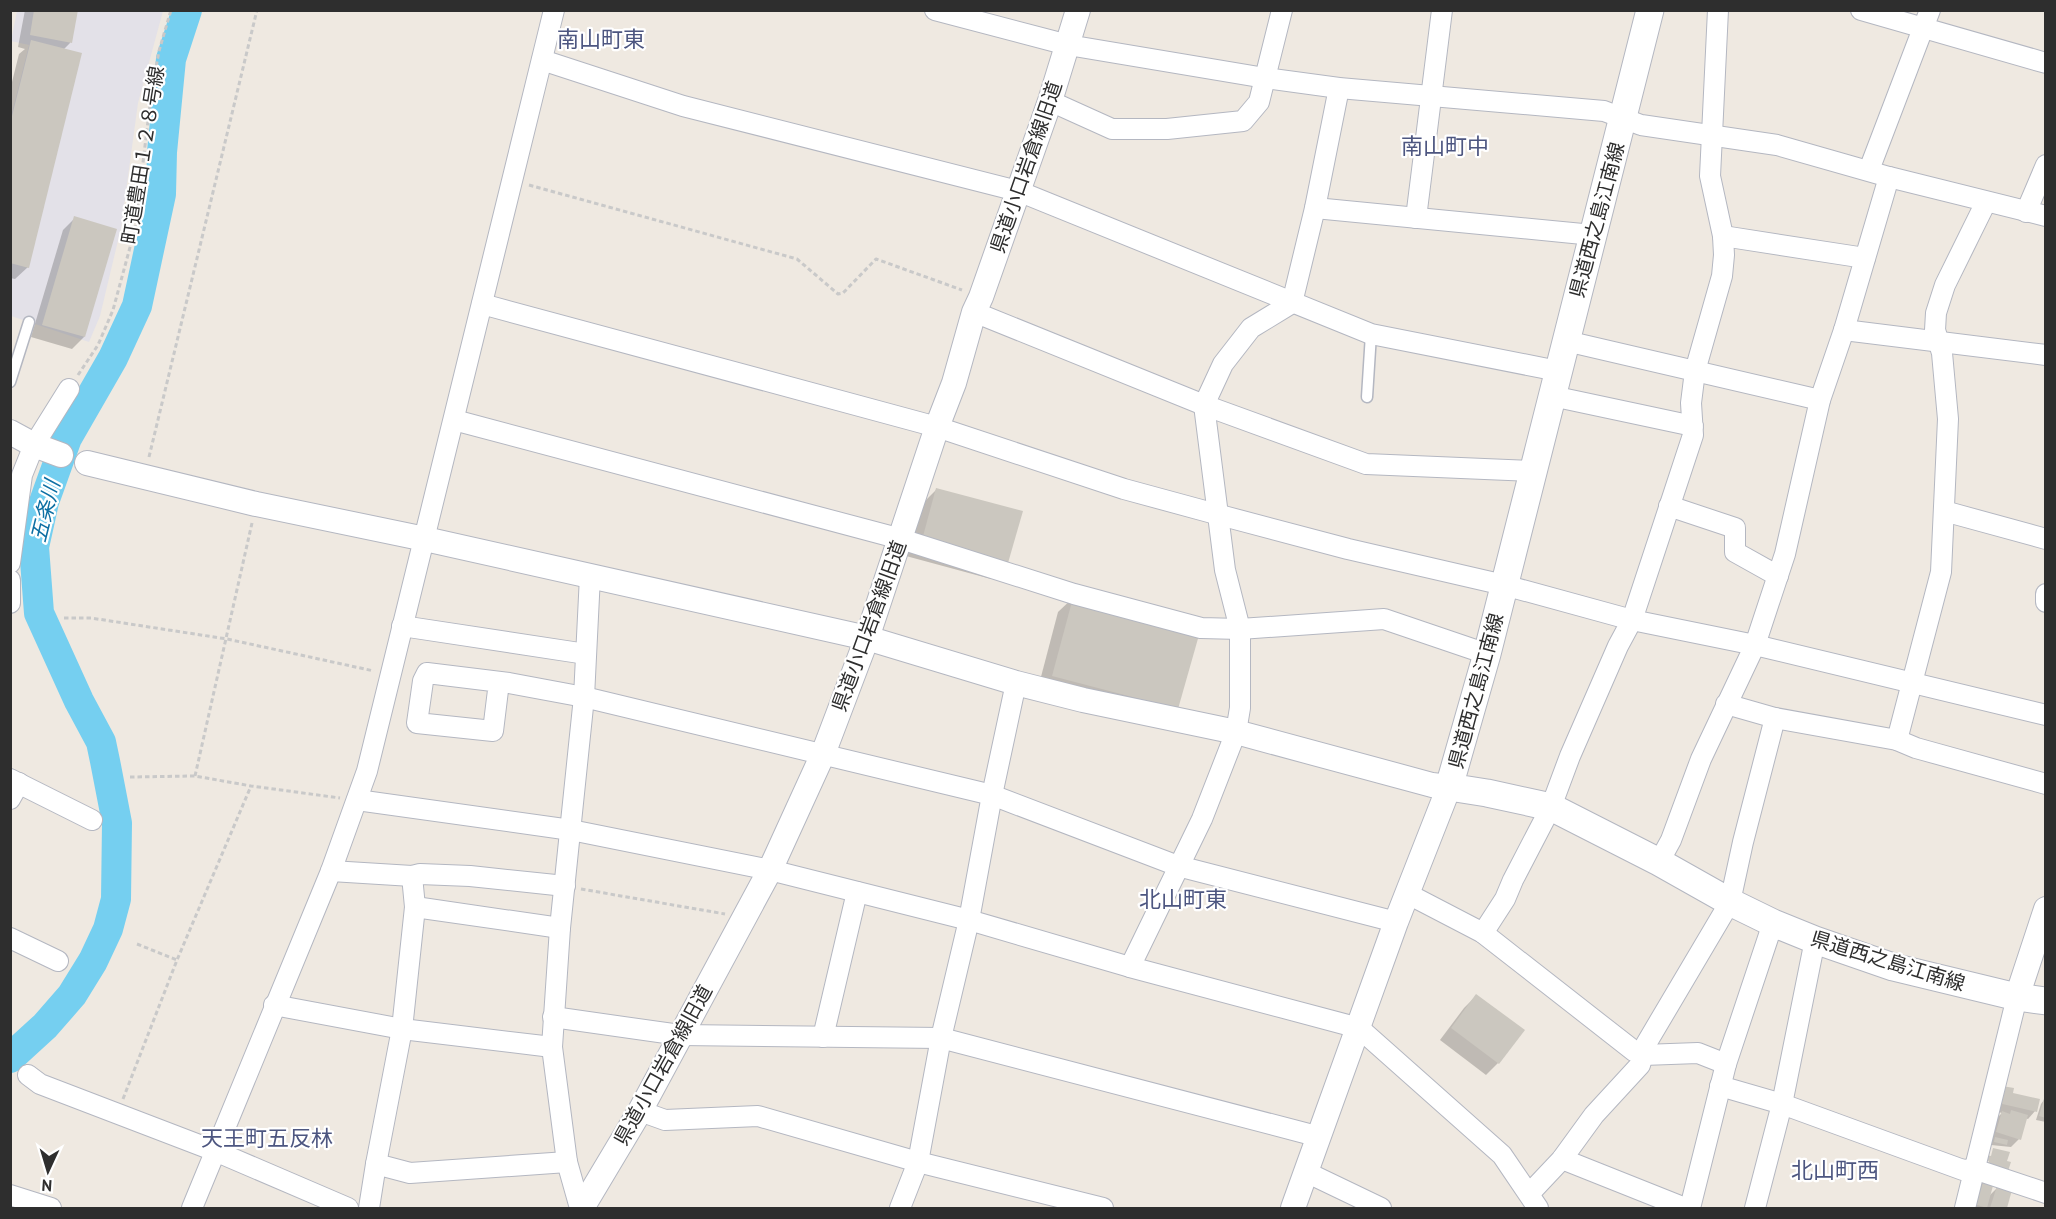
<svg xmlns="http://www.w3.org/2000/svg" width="2056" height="1219" font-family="'PT Sans','Noto Sans JP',sans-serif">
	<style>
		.industrial { fill: #e3e1e8 }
		.shadow { fill: #0003 }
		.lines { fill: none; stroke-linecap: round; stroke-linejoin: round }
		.river { stroke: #75cff0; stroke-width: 30 }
		.building { fill: #cbc7bf }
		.service-casing { stroke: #b4b7c1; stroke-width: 13 }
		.minor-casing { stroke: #b4b7c1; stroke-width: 22 }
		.tertiary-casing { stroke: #b4b7c1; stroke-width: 26 }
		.secondary-casing { stroke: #b4b7c1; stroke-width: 29 }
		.path { stroke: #c9c9c9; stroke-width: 3; stroke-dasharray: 4.5 3; stroke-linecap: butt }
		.service { stroke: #fff; stroke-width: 10 }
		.minor { stroke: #fff; stroke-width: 20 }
		.tertiary { stroke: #fff; stroke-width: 24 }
		.secondary { stroke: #fff; stroke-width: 27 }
		.labels { text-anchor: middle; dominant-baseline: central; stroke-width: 4.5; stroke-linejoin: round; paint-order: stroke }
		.street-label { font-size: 20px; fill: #2e2e2e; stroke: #fff }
		.water-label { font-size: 21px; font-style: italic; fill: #0d6fa3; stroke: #fff }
		.quarter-label { font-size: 22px; fill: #4d5680; stroke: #fff }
	</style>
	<rect width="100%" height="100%" fill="#efe9e1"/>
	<path class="industrial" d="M17 11H163L138 103 121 228 100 316 89 342 11 316V117L29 45 11 41Z"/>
	<g class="shadow">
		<path d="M25 10H76L70 43 63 50 28 267 15 279 10 278V90L19 54 25 49 18 47Z"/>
		<path d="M75 218 84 337 72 349 31 337 63 230Z"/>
		<path d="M937 489 1007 562 991 579 906 556 920 506Z"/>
		<path d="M1075 596 1177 708 1037 692 1058 612Z"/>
		<path d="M1476 996 1498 1063 1486 1075 1440 1040 1464 1008Z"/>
		<path d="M2011 1094 2035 1111 2028 1119 2025 1118 2019 1139 2011 1147 1991 1145 1992 1141 1989 1140 1994 1121 2002 1113 1991 1110Z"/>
		<path d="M2044 1100 2046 1101V1122L2036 1120 2041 1104Z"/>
		<path d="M1984 1180 1988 1197 1997 1188 2011 1191 2005 1208H1968V1196Z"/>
	</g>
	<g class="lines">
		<path class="river" d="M10 1058 45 1026 72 995 93 961 108 929 116 899 117 823 105 761 101 742 79 701 39 613 34 547 44 502 67 438 113 358 137 306 161 194 162 152 171 59 187 10"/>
	</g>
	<g class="building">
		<path d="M34 10H78L72 43 30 35Z"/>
		<path d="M31 40 82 53 29 268 10 263V124Z"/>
		<path d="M74 216 117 229 85 337 42 325Z"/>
		<path d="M936 488 1023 511 1008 563 922 540Z"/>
		<path d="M1074 594 1201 628 1178 709 1052 676Z"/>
		<path d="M1476 994 1525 1030 1499 1064 1451 1028Z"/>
		<path d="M2002 1086 2014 1088 2013 1093 2040 1099 2037 1112 1998 1103Z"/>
		<path d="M2045 1095H2046V1118L2039 1116Z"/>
		<path d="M2011 1110 2028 1115 2021 1140 1996 1132 2002 1111 2010 1114Z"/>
		<path d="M1995 1137 2008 1140 2007 1145 1994 1142Z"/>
		<path d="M1993 1148 2010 1152 2007 1161 2011 1162 2008 1171 1987 1166 1989 1161 1985 1160 1986 1155 1991 1156Z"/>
		<path d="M1984 1179 1994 1182 1987 1208 1974 1204 1976 1187 1981 1189Z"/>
		<path d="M1997 1186 2012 1190 2007 1208H1990Z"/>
	</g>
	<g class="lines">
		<g class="service-casing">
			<g id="service">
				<path d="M10 382 29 322"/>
				<path d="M1367 397 1371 334"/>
			</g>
		</g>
		<g class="minor-casing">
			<g id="minor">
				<path d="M935 10 1068 45 1265 78 1339 88 1604 111 1641 125 1777 145 1889 177 2046 216"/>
				<path d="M1861 10 2046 63"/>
				<path d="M542 60 683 106 1018 191 1371 334 1558 371"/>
				<path d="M1050 101 1112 129H1167L1243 121 1259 102 1282 10"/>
				<path d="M1869 170 1930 10"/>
				<path d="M1315 208 1593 235"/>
				<path d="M2026 212 2046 165"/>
				<path d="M1416 218 1442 10"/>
				<path d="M1723 236 1865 258"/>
				<path d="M482 304 937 427 1124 489 1216 514 1348 549 1504 585 1632 620 1755 645 2046 715"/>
				<path d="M974 312 1204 405 1366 464 1533 471"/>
				<path d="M1844 330 2046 355"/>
				<path d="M1566 341 1820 400"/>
				<path d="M1552 396 1693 426"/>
				<path d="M454 420 901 539 1074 594 1201 628 1240 629 1384 619 1487 654"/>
				<path d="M1669 506 1735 528V552L1778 576"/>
				<path d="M1944 511 2046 539"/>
				<path d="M10 563 22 475 34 445 69 389"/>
				<path d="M10 580V603"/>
				<path d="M2046 594V602"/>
				<path d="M402 626 586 654"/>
				<path d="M499 682 493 731 417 723 423 681 427 673 509 683 584 697 992 795 1178 866 1396 922"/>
				<path d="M1726 704 1775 718 1897 740 1916 748 2046 784"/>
				<path d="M1897 740 1941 572 1948 419 1942 353 1935 330 1936 313 1945 285 1986 202"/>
				<path d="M10 779 92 820"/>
				<path d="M10 799 19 783"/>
				<path d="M357 800 571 830 770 870 969 920 1130 967 1359 1028 1502 1155 1538 1208"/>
				<path d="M1659 862 1671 840 1701 759 1755 645 1785 554 1820 400 1844 330 1889 177"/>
				<path d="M331 871 412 876 420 874 470 876 565 886"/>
				<path d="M1408 894 1483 933 1634 1051 1643 1055 1698 1053 1726 1064"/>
				<path d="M415 907 560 928"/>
				<path d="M1483 933 1505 899 1513 880 1551 807 1570 756 1618 646 1632 620 1693 435 1691 403 1695 371 1722 276 1724 255 1723 236 1710 176 1718 10"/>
				<path d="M10 938 58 961"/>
				<path d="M1130 967 1202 819 1236 732 1240 708V629L1225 570 1204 405 1223 364 1251 328 1292 303 1315 208 1339 88"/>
				<path d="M274 1005 402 1029 552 1047"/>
				<path d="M553 1017 680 1035 941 1038 1320 1137"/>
				<path d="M823 1037 857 892"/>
				<path d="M28 1075 40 1084 215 1151 348 1208"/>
				<path d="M1720 1086 1782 1104 1963 1170 1974 1169 2046 1193"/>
				<path d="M640 1111 665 1120 758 1116 918 1162 1103 1208"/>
				<path d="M1562 1159 1685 1208"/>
				<path d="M376 1164 410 1173 567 1162"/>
				<path d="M1306 1172 1381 1208"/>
				<path d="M1530 1193 1562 1159 1594 1115 1640 1065 1646 1044 1730 902 1743 842 1775 718"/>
				<path d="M10 1195 51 1208"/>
				<path d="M192 1208 331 871 367 771 554 10"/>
				<path d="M369 1208 376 1164 402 1029 415 907 412 876"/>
				<path d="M580 1208 567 1162 552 1047 560 928 584 697 590 576"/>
				<path d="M900 1208 918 1162 941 1038 969 920 992 795 1016 683"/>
				<path d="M1690 1208 1726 1064 1773 923"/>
				<path d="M1755 1208 1782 1104 1815 940"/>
				<path d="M1965 1208 2017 997"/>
			</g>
		</g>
		<g class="tertiary-casing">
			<g id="tertiary">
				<path d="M10 432 34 445 61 455"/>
				<path d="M87 463 256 504 425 539 867 638 1016 683 1083 700 1236 732 1432 785 1449 787 1396 922 1293 1208"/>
				<path d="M2017 997 2046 909"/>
				<path d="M582 1208 640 1111 770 870 823 754 867 638 937 427 954 383 974 312 981 297 1050 101 1078 10"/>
			</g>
		</g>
		<g class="secondary-casing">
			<path id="secondary" d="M1650 10 1487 654 1449 787 1487 793 1551 807 1659 862 1730 902 1773 923 1815 940 1893 967 2017 997 2046 1001"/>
		</g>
		<g class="path">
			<path d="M529 185 797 259 838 294 843 293 876 259 962 290"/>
			<path d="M78 375 98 345 113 310 135 229 151 96 159 51 171 10"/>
			<path d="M149 457 257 10"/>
			<path d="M64 618H91L227 639 374 671"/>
			<path d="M195 776 252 523"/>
			<path d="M130 777 195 776 251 786 340 798"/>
			<path d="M581 889 725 914"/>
			<path d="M137 944 177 960"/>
			<path d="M123 1099 177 960 251 786"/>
		</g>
		<use href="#service" class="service"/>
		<use href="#minor" class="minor"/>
		<use href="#tertiary" class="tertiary"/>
		<use href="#secondary" class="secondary"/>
	</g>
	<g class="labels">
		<g class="street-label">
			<text transform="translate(143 155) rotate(-81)">町道豊田１２８号線</text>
			<text transform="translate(1026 167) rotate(-71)">県道小口岩倉線旧道</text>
			<text transform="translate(1597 220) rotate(-75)">県道西之島江南線</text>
			<text transform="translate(869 626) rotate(-70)">県道小口岩倉線旧道</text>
			<text transform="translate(1476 691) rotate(-75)">県道西之島江南線</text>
			<text transform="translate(1888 961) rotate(17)">県道西之島江南線</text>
			<text transform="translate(663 1065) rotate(-61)">県道小口岩倉線旧道</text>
		</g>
		<g class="water-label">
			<text transform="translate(45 511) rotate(-76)">五条川</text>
		</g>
		<g class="quarter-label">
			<text x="601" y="39">南山町東</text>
			<text x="1445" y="146">南山町中</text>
			<text x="1183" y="899">北山町東</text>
			<text x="267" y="1138">天王町五反林</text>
			<text x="1835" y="1170">北山町西</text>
		</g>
	</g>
	<rect width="2056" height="1219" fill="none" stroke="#2e2e2e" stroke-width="24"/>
	<g transform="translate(48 1171) rotate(184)" stroke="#ffffff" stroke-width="4.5" paint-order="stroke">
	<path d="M0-4.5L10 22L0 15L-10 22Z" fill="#2e2e2e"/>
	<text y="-9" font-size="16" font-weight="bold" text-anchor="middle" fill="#2e2e2e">N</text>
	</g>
</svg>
